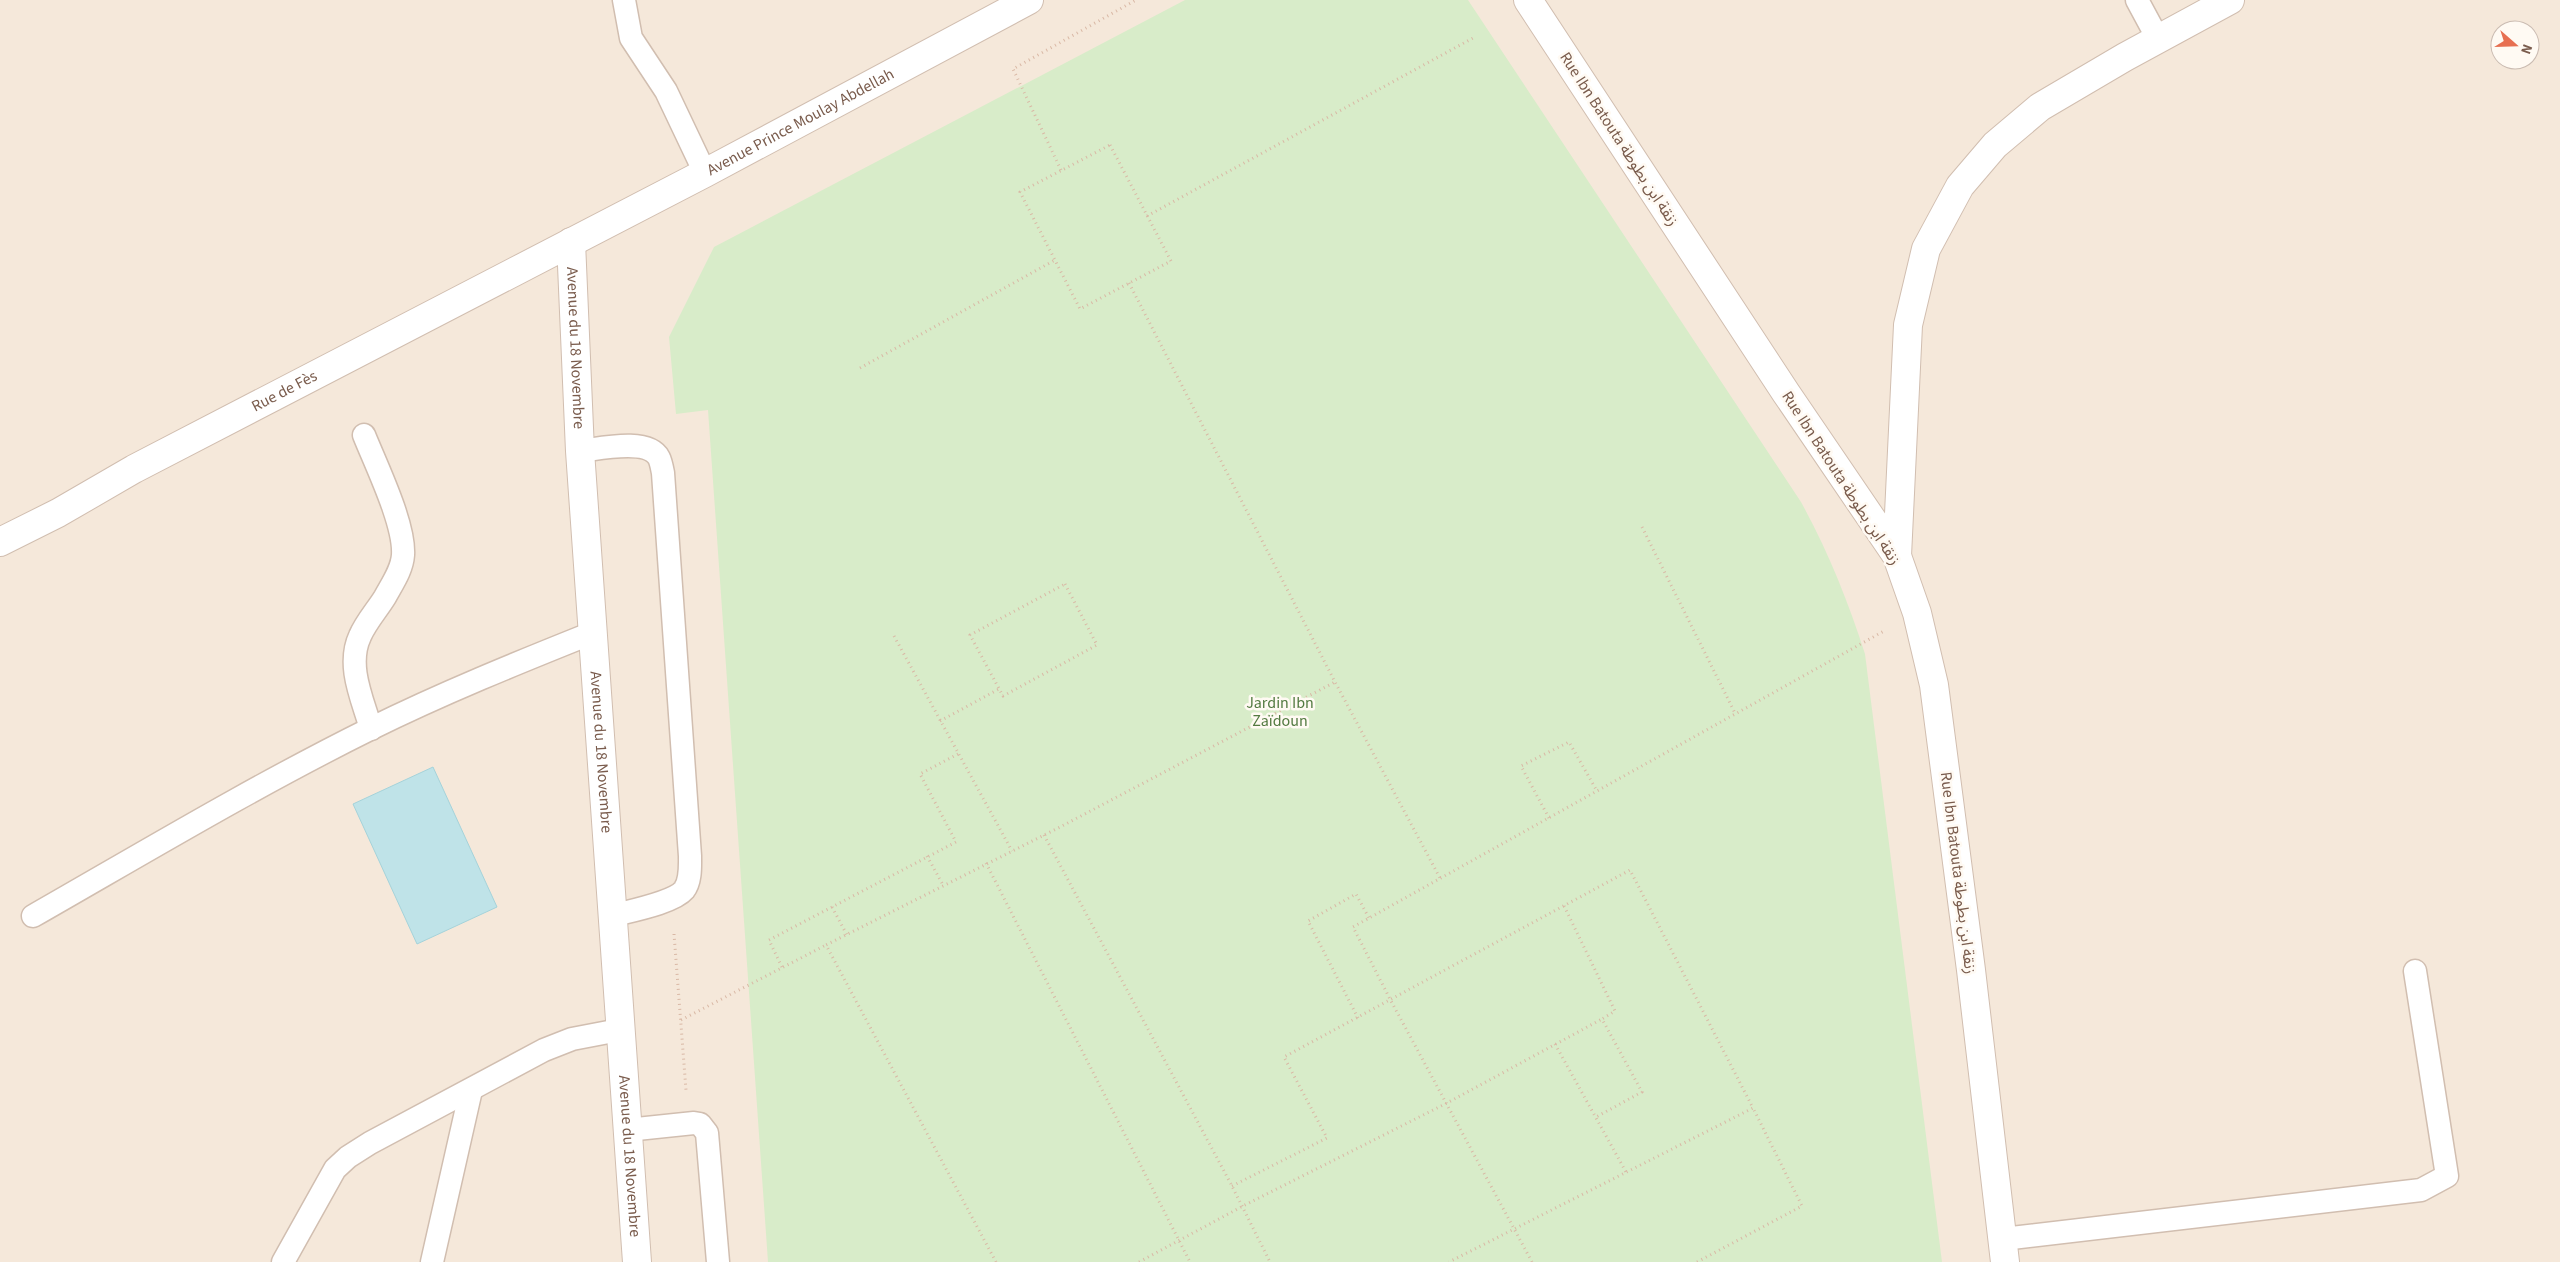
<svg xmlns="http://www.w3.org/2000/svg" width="2560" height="1262" font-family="'Source Sans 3','Noto Sans Arabic',sans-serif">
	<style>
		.residential { fill: #f5e8da; fill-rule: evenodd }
		.green { fill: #d8ecc9 }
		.water { fill: #bfe3e8; stroke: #a5d3da }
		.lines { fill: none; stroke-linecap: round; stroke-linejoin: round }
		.service-casing { stroke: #d1beb0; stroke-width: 25 }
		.minor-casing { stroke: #d1beb0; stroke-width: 30 }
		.tertiary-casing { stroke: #d1beb0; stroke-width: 30 }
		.path { stroke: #d9b8a5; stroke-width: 3; stroke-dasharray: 1 4; stroke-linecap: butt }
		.service { stroke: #fff; stroke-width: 22 }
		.minor { stroke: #fff; stroke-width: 28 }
		.tertiary { stroke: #fff; stroke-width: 28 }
		.labels { text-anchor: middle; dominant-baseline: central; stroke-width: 5; stroke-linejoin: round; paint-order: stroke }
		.street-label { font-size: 16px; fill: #7a5c4d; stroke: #fffaf3 }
		.park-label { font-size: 16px; fill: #537a41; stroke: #fffaf3 }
	</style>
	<rect width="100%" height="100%" fill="#fdf6ec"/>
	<path class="residential" d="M0 0H2560V1262H0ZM2500 30H2530V60H2500Z"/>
	<path class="green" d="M1185 0H1468L1801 502C1828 551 1848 601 1865 654L1942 1262H768L708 410 676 414 669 337 714 247Z"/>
	<path class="water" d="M433 767 497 907 417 944 353 804Z"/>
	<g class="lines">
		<g class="service-casing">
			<g id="service">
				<path d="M624 0 631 38 666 91 705 173"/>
				<path d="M2137 0 2158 39"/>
				<path d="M364 435C376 465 405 524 403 555 402 570 392 584 385 597 377 610 366 622 360 636 346 666 363 700 371 729"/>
				<path d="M580 451C599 449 648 437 659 458 661 462 662 468 663 473L690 856C690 866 691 881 684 890 673 903 629 911 611 916"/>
				<path d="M33 916C145 852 255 786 370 729 443 693 517 663 592 633"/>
				<path d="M627 1130 694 1123 700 1124 707 1133 718 1262"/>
				<path d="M2003 1239 2421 1190 2447 1176 2415 971"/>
				<path d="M283 1262 335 1169 348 1157 370 1143 544 1050 572 1039 619 1030"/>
				<path d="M432 1262 471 1090"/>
			</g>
		</g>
		<g class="minor-casing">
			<g id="minor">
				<path d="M1528 0 1786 393 1897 556 1917 613 1934 685 1971 970 2005 1262"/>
				<path d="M1897 556 1908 325 1926 249 1960 186 1995 145 2040 107 2125 57 2230 0"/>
			</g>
		</g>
		<g class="tertiary-casing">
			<g id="tertiary">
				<path id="s1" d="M571 242 580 451 637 1262"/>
				<path id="s2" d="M0 542 58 513 134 469 705 173 1029 0"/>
			</g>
		</g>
		<g class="path">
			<path d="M1110 145 1171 261 1080 309 1020 192Z"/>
			<path d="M1061 170 1013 69 1136 0"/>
			<path d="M1147 216 1473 38"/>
			<path d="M1129 283 1335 682 1440 878"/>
			<path d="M860 368 1055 260"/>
			<path d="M1642 527 1735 713"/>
			<path d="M1065 584 1097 645 1003 696 970 635Z"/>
			<path d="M894 636 1012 851"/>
			<path d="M940 721 999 689"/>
			<path d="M1549 818 1521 766 1569 742 1597 791"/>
			<path d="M1044 835 1232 1186 1270 1262"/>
			<path d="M927 856 943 885"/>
			<path d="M986 863 1190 1262"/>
			<path d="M1564 906 1615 1011 1602 1019 1642 1092 1596 1117"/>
			<path d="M832 907 847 935"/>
			<path d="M674 934 686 1090"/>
			<path d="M782 967 769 940 956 842 920 774 958 754"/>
			<path d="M1358 1018 1308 921 1356 894 1369 918"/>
			<path d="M681 1020 826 945"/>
			<path d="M1555 1044 1626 1172"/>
			<path d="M1232 1186 1327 1138 1284 1057 1630 870 1753 1108 1449 1262"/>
			<path d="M996 1262 826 945 1062 826 1335 682"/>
			<path d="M1139 1262 1243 1206 1447 1103 1602 1019"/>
			<path d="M1532 1262 1391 1001 1353 927 1884 631"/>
			<path d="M1697 1262 1802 1206 1753 1108"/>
		</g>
		<use href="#service" class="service"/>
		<use href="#minor" class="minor"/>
		<use href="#tertiary" class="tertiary"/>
	</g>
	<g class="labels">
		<g class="street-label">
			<text stroke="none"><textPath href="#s2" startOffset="904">Avenue Prince Moulay Abdellah</textPath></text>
			<text transform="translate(1619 139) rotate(57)">Rue Ibn Batouta زنقة ابن بطوطة</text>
			<text stroke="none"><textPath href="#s1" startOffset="106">Avenue du 18 Novembre</textPath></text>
			<text stroke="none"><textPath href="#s2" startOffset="322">Rue de Fès</textPath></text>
			<text transform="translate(1841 478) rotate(57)">Rue Ibn Batouta زنقة ابن بطوطة</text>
			<text stroke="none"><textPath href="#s1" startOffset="511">Avenue du 18 Novembre</textPath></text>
			<text transform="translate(1958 873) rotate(83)">Rue Ibn Batouta زنقة ابن بطوطة</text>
			<text stroke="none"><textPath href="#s1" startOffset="916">Avenue du 18 Novembre</textPath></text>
		</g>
		<g class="park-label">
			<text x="1280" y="703">Jardin Ibn<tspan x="1280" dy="18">Zaïdoun</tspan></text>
		</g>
	</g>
	<g transform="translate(2515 45) rotate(110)"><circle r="24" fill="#fffaf3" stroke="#cabbb1"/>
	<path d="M0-4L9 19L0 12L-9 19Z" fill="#e76f51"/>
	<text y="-8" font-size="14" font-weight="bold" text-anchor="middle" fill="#7a5c4d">N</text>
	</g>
</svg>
